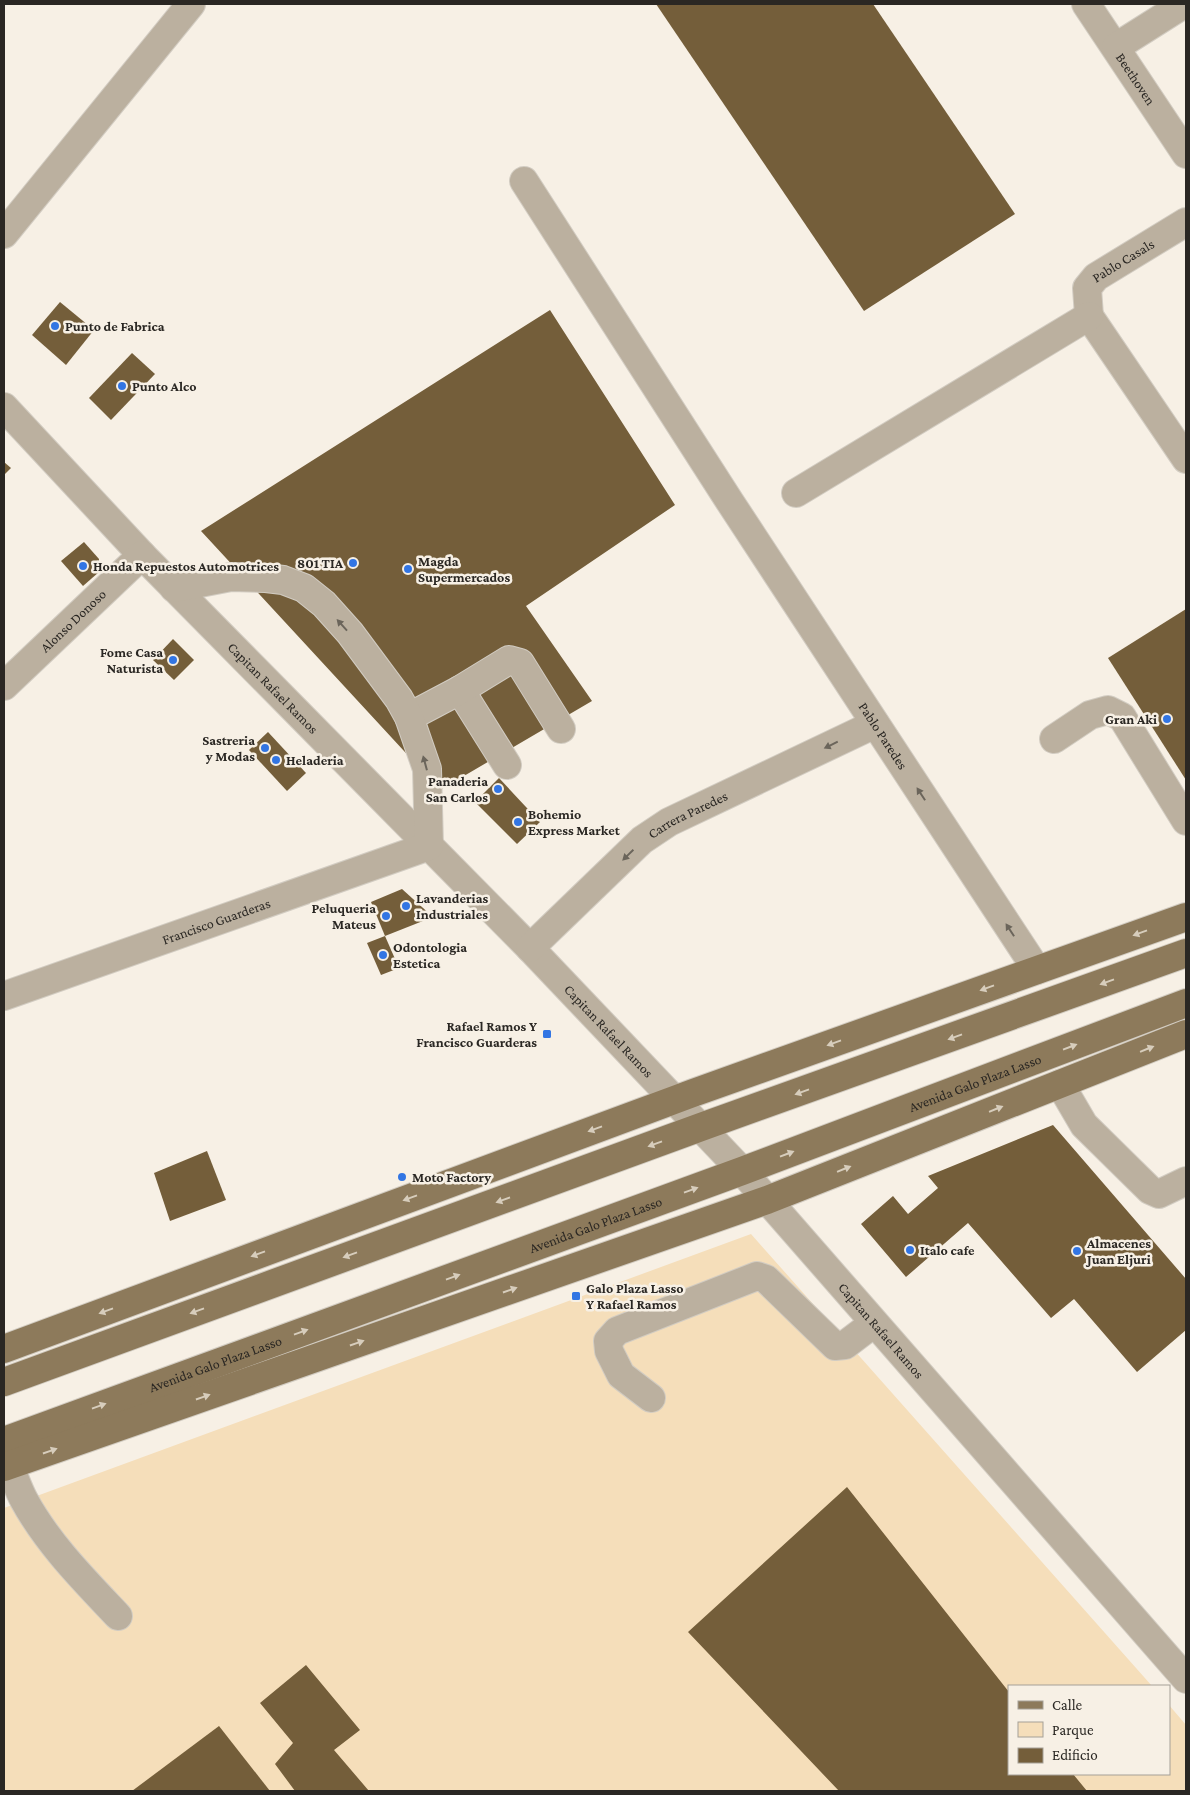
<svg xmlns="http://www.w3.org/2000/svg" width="1190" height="1795" font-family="'Crimson Pro',serif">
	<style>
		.green { fill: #f5deba }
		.building { fill: #745e3a }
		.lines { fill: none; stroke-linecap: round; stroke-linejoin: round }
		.minor-casing { stroke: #d2ccc2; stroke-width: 30 }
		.major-casing { stroke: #d2ccc2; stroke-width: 30 }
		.minor { stroke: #bbb09f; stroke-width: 28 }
		.major { stroke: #8d7a5b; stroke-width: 28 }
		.oneway { fill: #6b655b }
		.oneway2 { fill: #d7cdbc }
		.poi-dot { fill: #3275e3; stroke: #f7f0e5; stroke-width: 2 }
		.labels { text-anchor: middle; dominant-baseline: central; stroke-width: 5; stroke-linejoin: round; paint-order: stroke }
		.street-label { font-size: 14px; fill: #2a2723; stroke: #f7f0e5 }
		.poi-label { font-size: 14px; font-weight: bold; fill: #2a2723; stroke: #f7f0e5; text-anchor: start }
	</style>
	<rect width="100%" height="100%" fill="#f7f0e5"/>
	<path class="green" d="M751 1234 1152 1686H1009V1774H1169V1705L1186 1725V1791H4V1508Z"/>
	<g class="building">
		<path d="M656 4H873L1015 214 864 311Z"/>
		<path d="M60 302 94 330 66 365 32 335Z"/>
		<path d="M550 310 675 505 526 606 592 701 440 790 201 531Z"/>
		<path d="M132 353 155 374 111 420 89 398Z"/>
		<path d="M4 462 11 468 4 475Z"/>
		<path d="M84 542 99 559V572L83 586 61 561Z"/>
		<path d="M1186 609V780L1108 658Z"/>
		<path d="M173 639 194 660 174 680 153 660Z"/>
		<path d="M268 732 306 773 287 791 249 750Z"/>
		<path d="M499 778 540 822 517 844 475 802Z"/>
		<path d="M402 889 433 917 385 936 371 902Z"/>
		<path d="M385 936 399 968 381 975 367 943Z"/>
		<path d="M1053 1125 1186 1279V1330L1137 1372 1074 1299 1051 1318 968 1223 906 1277 861 1224 893 1196 908 1214 938 1188 928 1176Z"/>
		<path d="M207 1151 226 1200 170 1221 154 1173Z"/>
		<path d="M847 1487 1009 1692V1774H1073L1087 1791H839L688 1632Z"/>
		<path d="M306 1665 360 1730 334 1750 369 1791H295L275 1764 293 1743 260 1703Z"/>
		<path d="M219 1726 270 1791H132Z"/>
	</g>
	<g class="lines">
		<g class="minor-casing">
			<g id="minor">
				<path id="s1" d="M1086 4 1186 154"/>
				<path d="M1116 47 1184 4"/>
				<path id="s2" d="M524 181 730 502 1037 970"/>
				<path d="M4 234 191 4"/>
				<path d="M1089 316 1186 459"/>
				<path id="s3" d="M1089 316 1087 288 1096 277 1186 222"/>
				<path id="s4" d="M4 407 142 555 530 948 742 1171 1186 1679"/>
				<path d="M796 493 1089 316"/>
				<path id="s5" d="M4 686 142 555"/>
				<path d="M460 690 507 765"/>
				<path d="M409 717 460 690 509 660 520 663 561 729"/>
				<path d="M1054 739 1090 715 1108 710 1122 717 1186 821"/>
				<path id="s6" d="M530 948 642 840 669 822 875 724"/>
				<path id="s7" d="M4 996 429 846 427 769 409 717 399 699 350 633 324 604 304 588 283 580 266 578 231 577 174 588"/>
				<path d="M1060 1084 1084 1125 1150 1190 1159 1194 1186 1181"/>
				<path d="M651 1398 621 1375 609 1351 608 1341 617 1331 757 1276 766 1279 835 1346 845 1345 874 1323"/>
				<path d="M9 1465C14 1476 18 1489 24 1500 48 1544 84 1580 118 1616"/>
			</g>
		</g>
		<g class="major-casing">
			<g id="major">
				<path d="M4 1349 693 1093 1186 917"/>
				<path d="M4 1382 701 1127 1186 953"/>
				<path id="s8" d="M4 1441 742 1171 1186 1003"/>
				<path d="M4 1467 767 1200 1186 1034"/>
			</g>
		</g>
		<use href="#minor" class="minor"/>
		<use href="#major" class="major"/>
	</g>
	<defs><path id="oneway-solid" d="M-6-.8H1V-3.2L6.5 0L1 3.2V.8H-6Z" transform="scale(1.25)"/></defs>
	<g class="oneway">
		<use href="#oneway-solid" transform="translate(342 625) rotate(-132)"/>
		<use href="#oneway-solid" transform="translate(831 745) rotate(154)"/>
		<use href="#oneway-solid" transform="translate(425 763) rotate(-105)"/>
		<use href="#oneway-solid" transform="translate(921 794) rotate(-123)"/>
		<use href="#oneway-solid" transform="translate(628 855) rotate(136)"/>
		<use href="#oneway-solid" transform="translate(1010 930) rotate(-123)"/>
	</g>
	<g class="oneway2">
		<use href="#oneway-solid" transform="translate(1140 933) rotate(160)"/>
		<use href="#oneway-solid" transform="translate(1107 982) rotate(160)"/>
		<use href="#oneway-solid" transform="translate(987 988) rotate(160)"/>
		<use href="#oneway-solid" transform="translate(955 1037) rotate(160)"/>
		<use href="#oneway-solid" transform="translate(834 1043) rotate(160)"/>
		<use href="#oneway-solid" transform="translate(1070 1047) rotate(-21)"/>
		<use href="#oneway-solid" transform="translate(1147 1049) rotate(-22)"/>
		<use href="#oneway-solid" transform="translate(802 1092) rotate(160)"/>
		<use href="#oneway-solid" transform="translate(996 1109) rotate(-22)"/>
		<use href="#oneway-solid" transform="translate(595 1129) rotate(160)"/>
		<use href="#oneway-solid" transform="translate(655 1144) rotate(160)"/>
		<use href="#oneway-solid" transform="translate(787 1154) rotate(-21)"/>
		<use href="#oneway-solid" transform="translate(844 1169) rotate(-22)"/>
		<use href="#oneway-solid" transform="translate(691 1190) rotate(-20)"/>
		<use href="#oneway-solid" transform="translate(410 1198) rotate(160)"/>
		<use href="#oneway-solid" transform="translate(503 1200) rotate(160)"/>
		<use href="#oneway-solid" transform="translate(258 1254) rotate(160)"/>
		<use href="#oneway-solid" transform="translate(350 1255) rotate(160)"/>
		<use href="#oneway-solid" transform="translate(453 1277) rotate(-20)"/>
		<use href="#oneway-solid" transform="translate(510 1290) rotate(-19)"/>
		<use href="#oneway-solid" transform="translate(106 1311) rotate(160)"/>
		<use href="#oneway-solid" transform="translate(197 1311) rotate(160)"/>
		<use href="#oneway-solid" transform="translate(301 1332) rotate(-20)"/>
		<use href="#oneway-solid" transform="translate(357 1343) rotate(-19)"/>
		<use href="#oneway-solid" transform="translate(203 1397) rotate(-19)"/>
		<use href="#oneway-solid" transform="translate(99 1406) rotate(-20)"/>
		<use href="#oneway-solid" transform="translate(50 1451) rotate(-19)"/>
	</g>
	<g class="poi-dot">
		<circle cx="55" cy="326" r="5"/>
		<circle cx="122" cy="386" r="5"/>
		<circle cx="353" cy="563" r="5"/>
		<circle cx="83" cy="566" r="5"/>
		<circle cx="408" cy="569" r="5"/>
		<circle cx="173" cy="660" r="5"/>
		<circle cx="1167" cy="719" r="5"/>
		<circle cx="265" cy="748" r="5"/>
		<circle cx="276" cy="760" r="5"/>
		<circle cx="498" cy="789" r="5"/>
		<circle cx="518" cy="822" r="5"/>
		<circle cx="406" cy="906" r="5"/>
		<circle cx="386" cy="916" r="5"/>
		<circle cx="383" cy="955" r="5"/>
		<rect x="542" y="1029" width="10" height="10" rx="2.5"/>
		<circle cx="402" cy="1177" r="5"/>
		<circle cx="910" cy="1250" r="5"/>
		<circle cx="1077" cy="1251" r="5"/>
		<rect x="571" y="1291" width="10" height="10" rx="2.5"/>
	</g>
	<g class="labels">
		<g class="street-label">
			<text stroke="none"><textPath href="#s1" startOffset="90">Beethoven</textPath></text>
			<text stroke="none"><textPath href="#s3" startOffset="74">Pablo Casals</textPath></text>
			<text stroke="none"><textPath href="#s5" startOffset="95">Alonso Donoso</textPath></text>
			<text stroke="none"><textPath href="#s4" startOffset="389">Capitan Rafael Ramos</textPath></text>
			<text stroke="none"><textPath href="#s2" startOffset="661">Pablo Paredes</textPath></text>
			<text stroke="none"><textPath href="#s6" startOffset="208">Carrera Paredes</textPath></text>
			<text stroke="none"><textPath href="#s7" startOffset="225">Francisco Guarderas</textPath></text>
			<text stroke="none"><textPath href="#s4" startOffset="869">Capitan Rafael Ramos</textPath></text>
			<text stroke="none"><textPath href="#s8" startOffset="1035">Avenida Galo Plaza Lasso</textPath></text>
			<text stroke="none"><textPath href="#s8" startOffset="630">Avenida Galo Plaza Lasso</textPath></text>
			<text stroke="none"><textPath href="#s4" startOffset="1274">Capitan Rafael Ramos</textPath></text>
			<text stroke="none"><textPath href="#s8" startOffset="225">Avenida Galo Plaza Lasso</textPath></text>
		</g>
		<g class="poi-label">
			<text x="65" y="326">Punto de Fabrica</text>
			<text x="132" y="386">Punto Alco</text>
			<text x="418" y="561">Magda<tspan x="418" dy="16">Supermercados</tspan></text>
			<text x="343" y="563" text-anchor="end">801 TIA</text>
			<text x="93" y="566">Honda Repuestos Automotrices</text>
			<text x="163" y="652" text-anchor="end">Fome Casa<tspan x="163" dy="16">Naturista</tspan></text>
			<text x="1157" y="719" text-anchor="end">Gran Aki</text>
			<text x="255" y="740" text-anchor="end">Sastreria<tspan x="255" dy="16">y Modas</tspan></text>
			<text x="286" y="760">Heladeria</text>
			<text x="488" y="781" text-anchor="end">Panaderia<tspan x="488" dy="16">San Carlos</tspan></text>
			<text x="528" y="814">Bohemio<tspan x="528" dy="16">Express Market</tspan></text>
			<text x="416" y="898">Lavanderias<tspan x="416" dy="16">Industriales</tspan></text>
			<text x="376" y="908" text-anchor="end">Peluqueria<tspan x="376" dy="16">Mateus</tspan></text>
			<text x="393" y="947">Odontologia<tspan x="393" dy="16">Estetica</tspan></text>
			<text x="537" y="1026" text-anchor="end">Rafael Ramos Y<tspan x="537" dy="16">Francisco Guarderas</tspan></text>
			<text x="412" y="1177">Moto Factory</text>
			<text x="1087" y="1243">Almacenes<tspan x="1087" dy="16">Juan Eljuri</tspan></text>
			<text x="920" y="1250">Italo cafe</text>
			<text x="586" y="1288">Galo Plaza Lasso<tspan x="586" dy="16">Y Rafael Ramos</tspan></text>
		</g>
	</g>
	<rect width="1190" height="1795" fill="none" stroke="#2a2723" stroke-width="10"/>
	<rect x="1008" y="1685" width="162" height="90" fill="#f7f0e5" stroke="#a5a097"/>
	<rect x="1018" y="1701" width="25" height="8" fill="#8d7a5b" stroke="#a5a097"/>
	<text x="1052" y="1710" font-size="15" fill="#2a2723">Calle</text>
	<rect x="1018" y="1722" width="25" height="15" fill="#f5deba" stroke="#a5a097"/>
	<text x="1052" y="1735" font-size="15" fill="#2a2723">Parque</text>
	<rect x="1018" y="1748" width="25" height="15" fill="#745e3a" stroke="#a5a097"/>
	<text x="1052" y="1760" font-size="15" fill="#2a2723">Edificio</text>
</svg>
